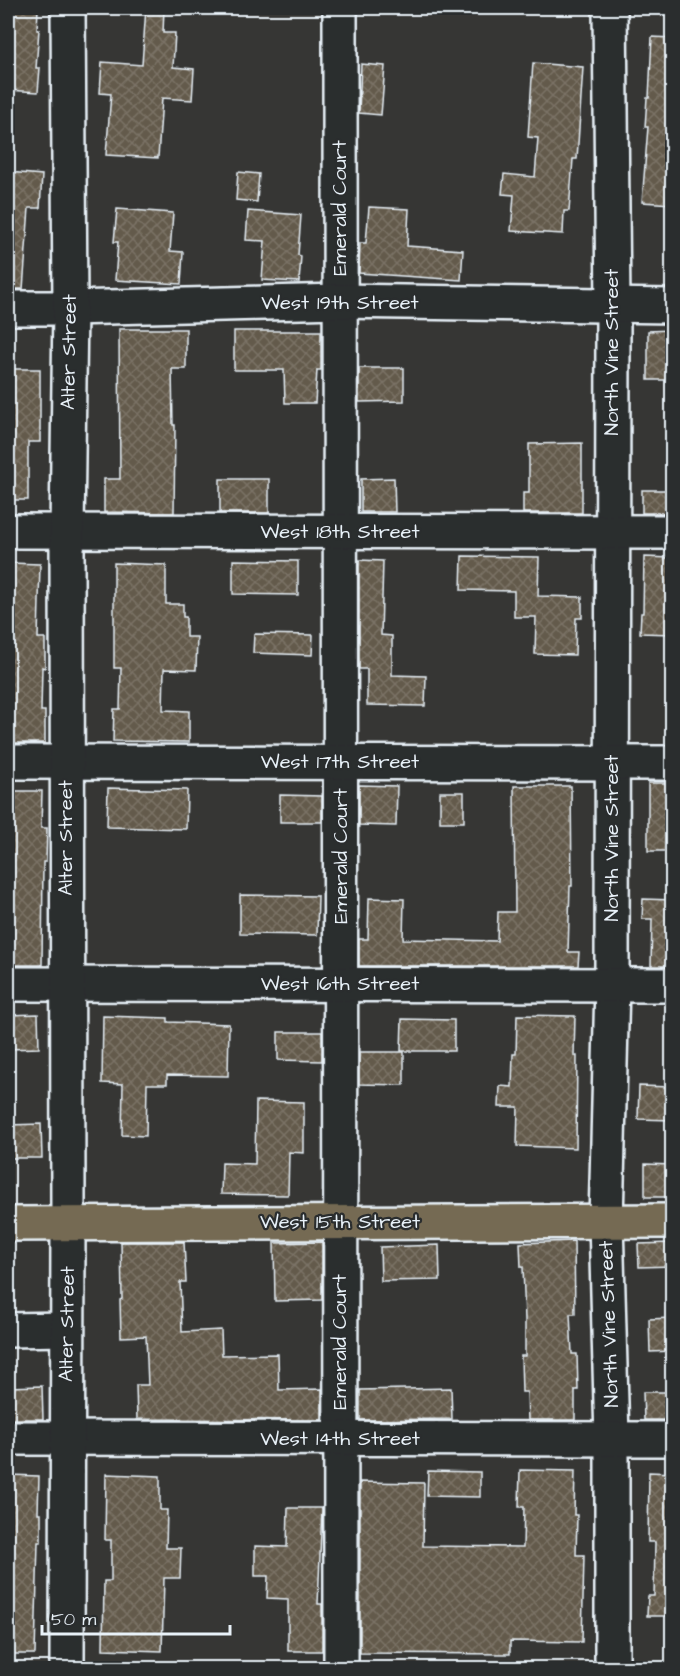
<svg xmlns="http://www.w3.org/2000/svg" width="680" height="1676" font-family="'Architects Daughter',sans-serif">
	<style>
		.building { fill: url(#building-cross-hatch); stroke: #e8f1f8; stroke-width: 1.5 }
		.lines { fill: none; stroke-linecap: round; stroke-linejoin: round }
		.minor-casing { stroke: #e8f1f8; stroke-width: 38 }
		.major-casing { stroke: #e8f1f8; stroke-width: 38 }
		.minor { stroke: #2a2d2e; stroke-width: 33 }
		.major { stroke: #746b52; stroke-width: 33 }
		.labels { text-anchor: middle; dominant-baseline: central; stroke-width: 4.5; stroke-linejoin: round; paint-order: stroke }
		.street-label { font-size: 20px; fill: #e8f1f8; stroke: #2a2d2e }
	</style>
	<defs>
		<pattern id="building-cross-hatch" width="8" height="8" patternUnits="userSpaceOnUse" patternTransform="scale(1.5)"><rect width="8" height="8" fill="#645a4b"/><path d="M0 0l8 8M0 8l8-8" fill="none" stroke="#7a7266"/></pattern>
	</defs>
	<rect width="100%" height="100%" fill="#363634"/>
	<filter id="ink" filterUnits="userSpaceOnUse"><feTurbulence type="fractalNoise" baseFrequency=".0167" numOctaves="2"/><feDisplacementMap in="SourceGraphic" scale="12" xChannelSelector="R" yChannelSelector="G"/><feConvolveMatrix kernelMatrix="1 2 1 2 8 2 1 2 1" color-interpolation-filters="sRGB"/></filter>
	<g filter="url(#ink)">
		<g class="building">
			<path d="M8 8H38L37 30H39L36 68H40L38 92 8 90Z"/>
			<path d="M146 8H164L163 33H175L173 67 194 69 192 100 162 98 158 158 106 155 111 94 100 93 102 62 142 65Z"/>
			<path d="M652 37 672 38V204L642 202 648 127H645L647 98H649Z"/>
			<path d="M533 63 583 67 577 159H573L569 211H564L563 234 511 231 514 195 502 194 504 174 535 177 538 138 528 137Z"/>
			<path d="M361 64 385 66 381 115 359 113Z"/>
			<path d="M8 172 42 175 40 208H29L23 289H8Z"/>
			<path d="M238 172 259 174 257 202 236 200Z"/>
			<path d="M369 207 409 209 407 246 463 250 461 280 359 273 360 243H366Z"/>
			<path d="M117 209 173 213 170 251 183 252 181 284 115 280 118 242H114Z"/>
			<path d="M248 211 301 215 298 255 301 256 299 282 262 280 265 241 246 240Z"/>
			<path d="M119 329H186V369H172L173 425H175L174 513 104 512V479H120Z"/>
			<path d="M672 330V380H648V331Z"/>
			<path d="M234 331H321V370H317L315 403H285L284 370H234Z"/>
			<path d="M359 368H404V401L359 402Z"/>
			<path d="M8 369H40V442H28V500H8Z"/>
			<path d="M582 443V513H523V493H529V444Z"/>
			<path d="M394 478 395 512H361V479Z"/>
			<rect x="220" y="479" width="49" height="34"/>
			<rect x="642" y="490" width="30" height="23"/>
			<path d="M462 556 539 557 538 596 582 597V618H576L575 655 535 654 536 617H514V591L461 590Z"/>
			<path d="M644 557 672 558V634L640 633 641 613H643Z"/>
			<path d="M233 560 298 561V595L233 594Z"/>
			<path d="M359 560 383 561 381 635 392 636V675L426 676 425 706 367 705V669H359Z"/>
			<path d="M8 563 40 564 38 638H45V668L42 667 41 711H45V743H8Z"/>
			<path d="M114 563 166 565V604H183V617H186V637H197L196 670 164 669 163 710 189 711V742L113 741 114 709H120L121 668H114Z"/>
			<path d="M254 634 313 635 312 655 253 653Z"/>
			<rect x="648" y="783" width="24" height="68"/>
			<path d="M359 785 397 786 396 826 359 825Z"/>
			<path d="M514 786H571L572 886H570L568 952H579L578 966H359V939H368L369 898 404 899 403 939 497 941 498 912H515Z"/>
			<path d="M108 788 187 790 186 829 107 827Z"/>
			<path d="M8 791H42L41 828H47L46 862H43L42 965H8Z"/>
			<rect x="440" y="792" width="24" height="30"/>
			<path d="M280 795 322 796V822H280Z"/>
			<path d="M240 895 318 896 317 935 240 934Z"/>
			<path d="M643 899 672 900V966H651L652 919H642Z"/>
			<path d="M38 1014 39 1048 8 1049V1015Z"/>
			<path d="M517 1015 575 1016 574 1056H577L576 1148 517 1146 518 1107H499L500 1086 512 1087 513 1054H516Z"/>
			<path d="M103 1016 168 1018V1022L229 1024 228 1076 167 1075V1084H147L146 1136 122 1135 123 1084 102 1083Z"/>
			<path d="M402 1019 454 1020V1051H401Z"/>
			<path d="M278 1032H322V1061L278 1060Z"/>
			<path d="M359 1052H404V1085L359 1084Z"/>
			<path d="M639 1086 672 1087V1120L638 1119Z"/>
			<path d="M256 1101 304 1102V1153L289 1152 288 1195 221 1194 222 1163 255 1164Z"/>
			<path d="M41 1124 42 1158H8V1125Z"/>
			<path d="M645 1164 672 1165V1197H645Z"/>
			<path d="M574 1241 575 1314H570L572 1354H577L578 1390H575V1420H528L527 1392H522L521 1356H525V1320L523 1267H521L520 1243Z"/>
			<path d="M121 1242H184L186 1282H180L182 1332 221 1330 222 1355 278 1354 279 1390 322 1389V1420L137 1419 136 1385H148L146 1336 121 1337 120 1300 122 1299Z"/>
			<path d="M322 1242V1300L275 1301 274 1243Z"/>
			<path d="M672 1243V1266L639 1267 638 1244Z"/>
			<path d="M439 1245 440 1280 381 1281 380 1247Z"/>
			<path d="M672 1318V1351L650 1352 649 1319Z"/>
			<path d="M42 1386 43 1419H8V1387Z"/>
			<path d="M451 1388 452 1419 360 1420V1390Z"/>
			<path d="M643 1392H672V1420H644Z"/>
			<path d="M520 1470 575 1471 574 1515H577L576 1555H584L582 1642 510 1641V1654L360 1653V1482L424 1483 423 1546 523 1547 524 1507H519Z"/>
			<path d="M428 1471 480 1472V1497L427 1496Z"/>
			<path d="M649 1472 672 1473V1616H647L648 1596H654L655 1542H648Z"/>
			<path d="M106 1474 160 1476V1510H167L166 1548H181L180 1578H164L162 1651 103 1649 104 1581H111V1540H105Z"/>
			<path d="M8 1475 39 1476 38 1513H41V1542H38L35 1654H8Z"/>
			<path d="M288 1508H322L318 1604H322V1651H288V1599L267 1598 268 1576H255V1546L287 1547Z"/>
		</g>
		<g class="lines">
			<g class="minor-casing">
				<g id="minor">
					<path d="M340 8 341 1668"/>
					<path d="M610 8 613 306 612 985 606 1221 612 1439V1668"/>
					<path d="M8 308H70L339 301 672 306"/>
					<path d="M8 531 672 532"/>
					<path d="M8 762 672 763"/>
					<path d="M8 984 672 985"/>
					<path d="M8 1330 67 1329"/>
					<path d="M8 1438 672 1439"/>
					<path d="M67 1668 68 1222 67 531 70 308 68 8"/>
				</g>
			</g>
			<g class="major-casing">
				<path id="major" d="M8 1224 672 1221"/>
			</g>
			<use href="#minor" class="minor"/>
			<use href="#major" class="major"/>
		</g>
	</g>
	<g class="labels">
		<g class="street-label">
			<text transform="translate(340 208) rotate(-90)">Emerald Court</text>
			<text x="340" y="303">West 19th Street</text>
			<text transform="translate(69 352) rotate(-89)">Alter Street</text>
			<text transform="translate(612 352) rotate(-90)">North Vine Street</text>
			<text x="340" y="532">West 18th Street</text>
			<text x="340" y="762">West 17th Street</text>
			<text transform="translate(66 838) rotate(-90)">Alter Street</text>
			<text transform="translate(612 838) rotate(-90)">North Vine Street</text>
			<text transform="translate(341 856) rotate(-90)">Emerald Court</text>
			<text x="340" y="984">West 16th Street</text>
			<text x="340" y="1222">West 15th Street</text>
			<text transform="translate(67 1324) rotate(-89)">Alter Street</text>
			<text transform="translate(609 1324) rotate(-92)">North Vine Street</text>
			<text transform="translate(340 1342) rotate(-90)">Emerald Court</text>
			<text x="340" y="1439">West 14th Street</text>
		</g>
	</g>
	<rect width="680" height="1676" fill="none" stroke="#2a2d2e" stroke-width="30"/>
	<rect x="15" y="15" width="650" height="1646" fill="none" stroke="#e8f1f8" stroke-width="2" filter="url(#ink)"/>
	<path d="M42 1625v9h188v-9" fill="none" stroke="#e8f1f8" stroke-width="3"/>
	<text x="51" y="1625" font-size="18" fill="#e8f1f8" stroke="#2a2d2e" stroke-width="4.5" paint-order="stroke">50 m</text>
</svg>
